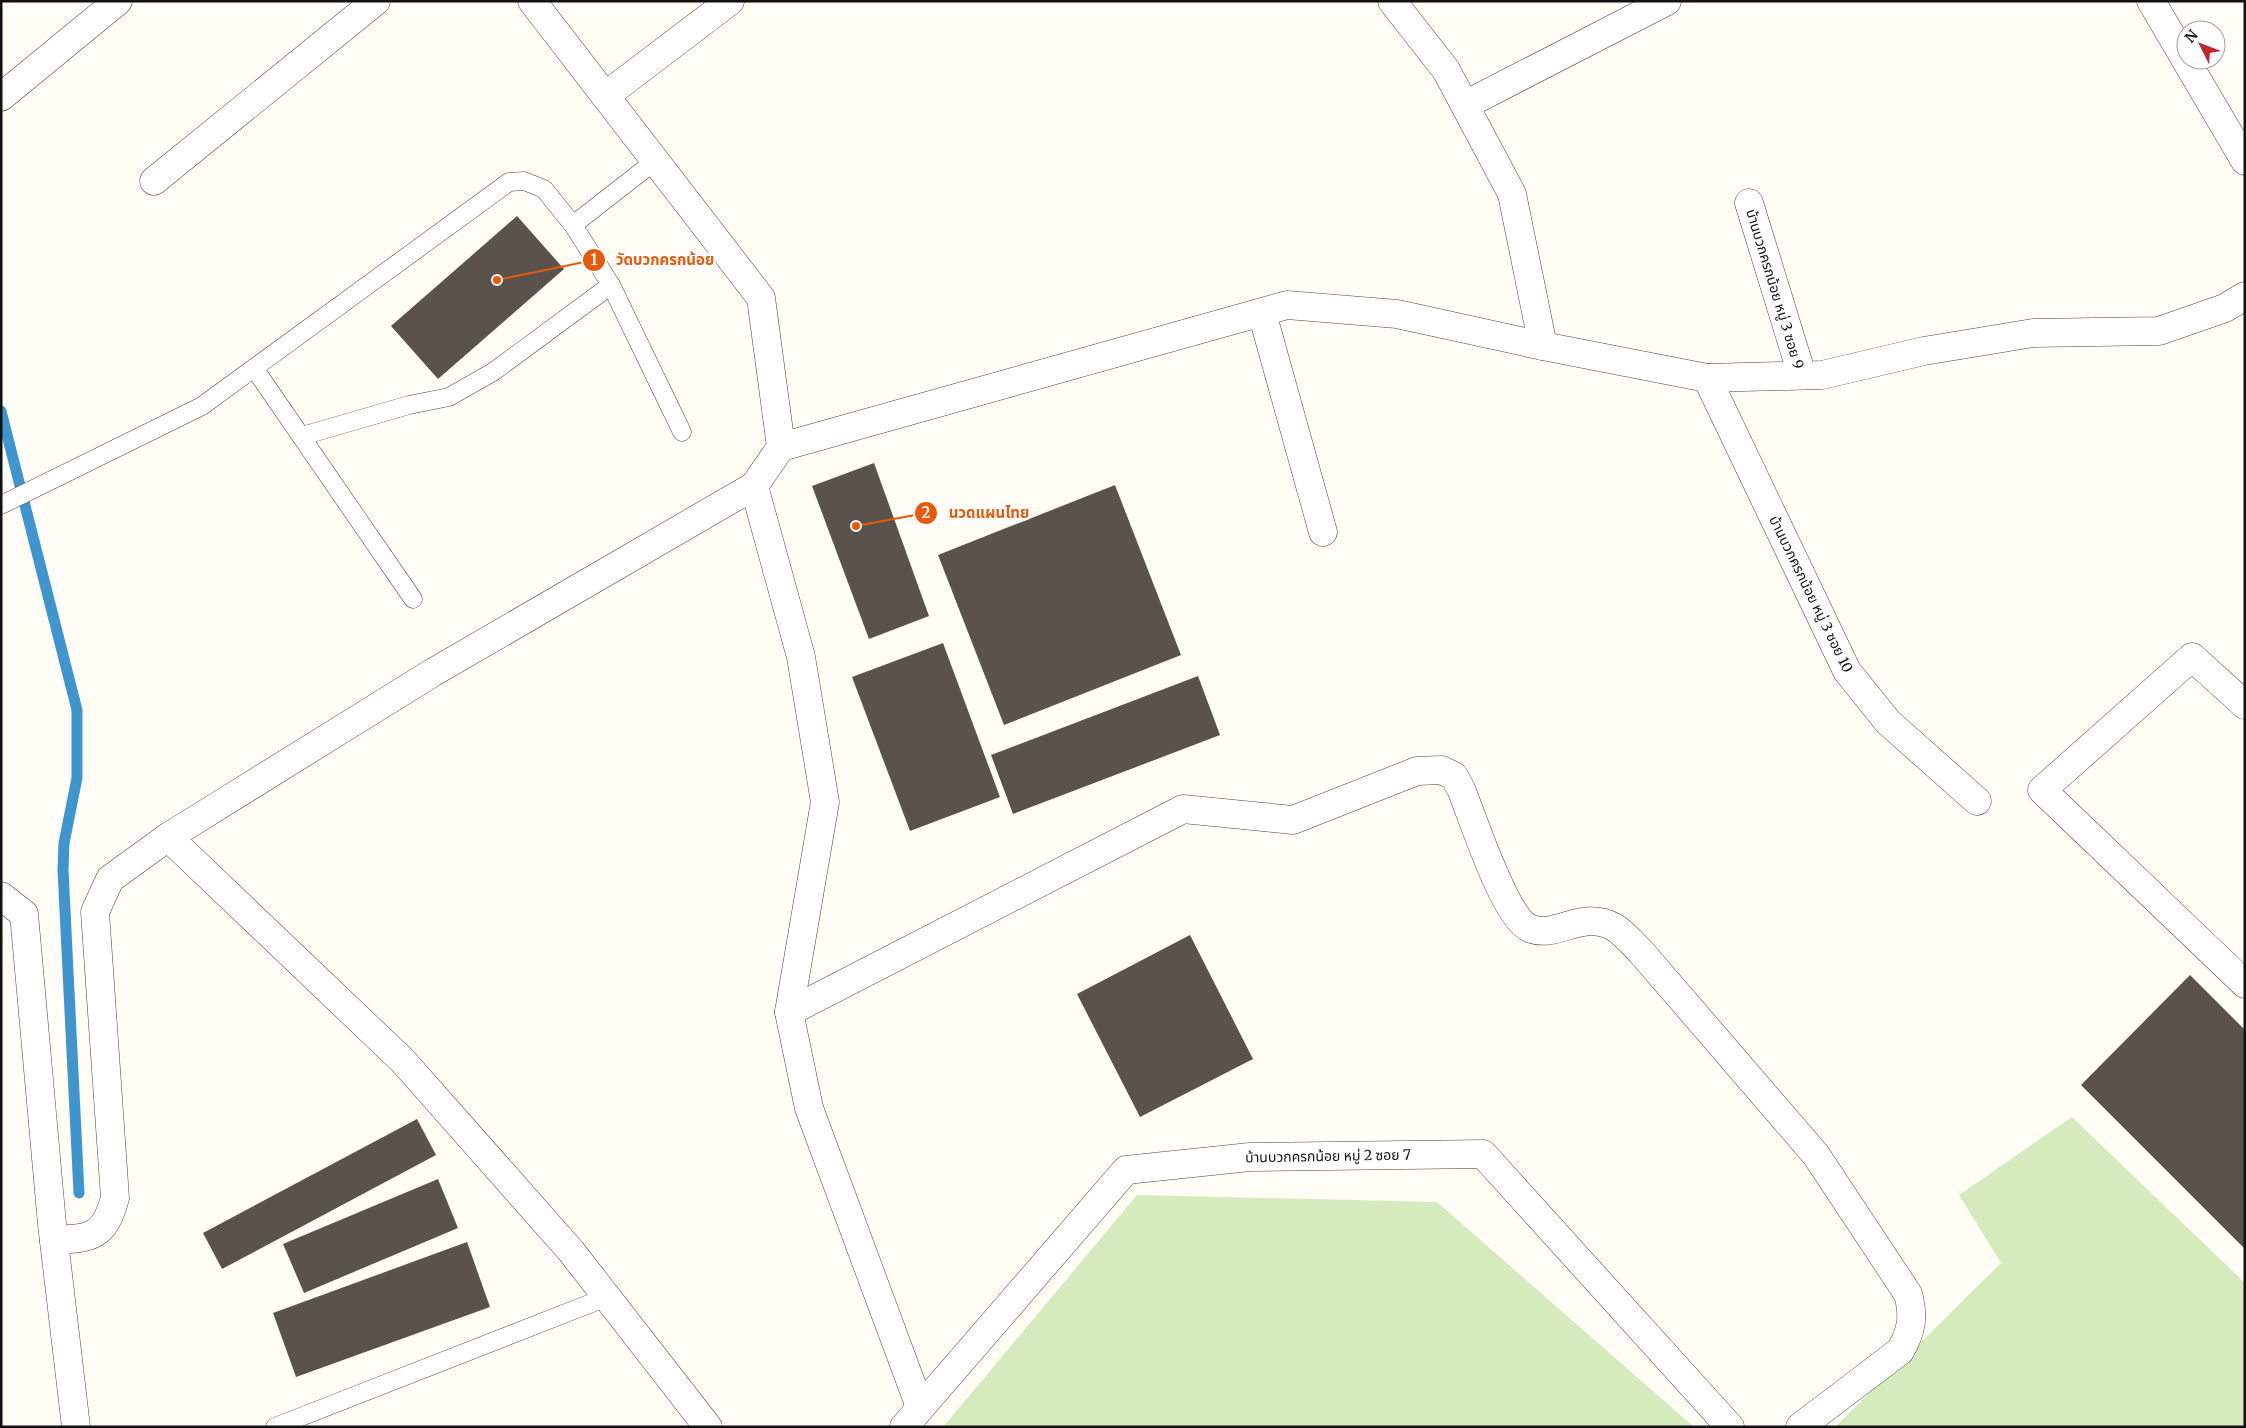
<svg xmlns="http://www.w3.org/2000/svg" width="2246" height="1428" font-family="Merriweather,'Noto Sans Thai',serif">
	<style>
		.grass { fill: #d5ebbd }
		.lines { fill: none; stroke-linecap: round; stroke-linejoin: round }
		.stream { stroke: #3f96cf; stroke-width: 11 }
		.building { fill: #5a524d }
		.lane-casing { stroke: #444; stroke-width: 19 }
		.street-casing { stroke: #444; stroke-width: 29 }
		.lane { stroke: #fff; stroke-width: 18 }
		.street { stroke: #fff; stroke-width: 28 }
		.labels { text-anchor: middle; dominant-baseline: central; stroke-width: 5; stroke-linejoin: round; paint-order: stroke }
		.street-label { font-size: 14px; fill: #111; stroke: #fff }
		.leader { fill: none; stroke: #e8590c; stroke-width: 2 }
		.callout-dot { fill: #e8590c; stroke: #fff; stroke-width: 2 }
		.mark-label { font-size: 15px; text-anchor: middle; font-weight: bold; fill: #fff }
		.callout-label { font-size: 15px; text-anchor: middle; font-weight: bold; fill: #e8590c; stroke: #fff; stroke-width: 5; stroke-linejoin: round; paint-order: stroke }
	</style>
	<rect width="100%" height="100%" fill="#fffdf5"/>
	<g class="grass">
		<path d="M2072 1117 2245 1283V1427H1835L2001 1263 1959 1195Z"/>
		<path d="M1137 1195 1437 1202 1694 1427H943Z"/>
	</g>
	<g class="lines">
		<path class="stream" d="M1 411 77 710V778L64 843 63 870 79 1193"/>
	</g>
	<g class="building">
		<path d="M517 216 564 269 438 379 391 326Z"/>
		<path d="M874 463 929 616 869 639 812 486Z"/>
		<path d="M1115 485 1181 655 1004 725 938 555Z"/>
		<path d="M943 643 1000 797 910 831 852 677Z"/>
		<path d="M1198 676 1220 735 1013 814 991 755Z"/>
		<path d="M1190 935 1253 1059 1140 1117 1077 994Z"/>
		<path d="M2190 975 2245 1030V1249L2081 1085Z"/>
		<path d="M417 1119 436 1155 222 1269 203 1233Z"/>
		<path d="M438 1179 458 1228 304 1293 283 1244Z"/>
		<path d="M467 1242 490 1307 296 1377 273 1313Z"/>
	</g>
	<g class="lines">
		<g class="lane-casing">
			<g id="lane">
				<path d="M573 225 655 161"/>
				<path d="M254 368 413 599"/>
				<path d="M302 436 409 405 449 397 493 372 611 285"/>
				<path d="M1 505 202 406 509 182 524 181 544 189 573 225 611 285 682 432"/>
				<path d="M275 1427 607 1297"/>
			</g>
		</g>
		<g class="street-casing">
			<g id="street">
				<path d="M1392 1 1446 70 1512 194 1543 346"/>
				<path d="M2151 1 2245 161"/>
				<path d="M605 96 730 1"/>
				<path d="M1 97 118 1"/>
				<path d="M1465 105 1667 1"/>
				<path d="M154 181 376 1"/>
				<path d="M1749 203 1802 375"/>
				<path d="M1262 313 1323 532"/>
				<path d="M1707 378 1847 671 1888 722 1977 801"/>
				<path d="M781 447 1287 305 1397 314 1543 346 1707 378 1822 375 1924 351 2033 333 2159 331 2225 308 2245 296"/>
				<path d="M754 486 801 657 825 802 789 1012 809 1108 920 1407"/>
				<path d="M2245 705 2192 657 2042 790 2245 984"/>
				<path d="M168 837 403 1061 571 1251 708 1427"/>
				<path d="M1 896 24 914 52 1224 76 1427"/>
				<path d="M789 1012 1183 809 1293 820 1417 771 1441 770 1454 776 1461 789C1473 818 1504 916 1529 928 1557 940 1580 909 1614 927 1624 933 1634 945 1642 953L1816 1155 1908 1294C1914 1316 1912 1331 1900 1351L1800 1427"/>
				<path d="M54 1240C91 1238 104 1238 115 1198L95 912 110 879 168 837 432 673 754 486 781 447 761 298 532 1"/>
				<path d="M904 1427 1126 1170 1250 1157 1483 1154 1730 1427"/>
			</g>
		</g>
		<use href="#lane" class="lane"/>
		<use href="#street" class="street"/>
	</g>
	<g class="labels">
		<g class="street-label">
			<text transform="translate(1775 289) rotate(73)">บ้านบวกครกน้อย หมู่ 3 ซอย 9</text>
			<text transform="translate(1811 594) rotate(64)">บ้านบวกครกน้อย หมู่ 3 ซอย 10</text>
			<text transform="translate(1328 1156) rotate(-1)">บ้านบวกครกน้อย หมู่ 2 ซอย 7</text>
		</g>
	</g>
	<path class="leader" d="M497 280L594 260M856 526L926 513"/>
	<g class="callout-dot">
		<circle cx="497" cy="280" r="5"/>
		<circle cx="856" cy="526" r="5"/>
		<circle cx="594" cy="260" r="12"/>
		<circle cx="926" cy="513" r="12"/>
	</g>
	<g class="mark-label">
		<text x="594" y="265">1</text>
		<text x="926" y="518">2</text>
	</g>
	<g class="callout-label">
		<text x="665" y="265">วัดบวกครกน้อย</text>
		<text x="989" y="518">นวดแผนไทย</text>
	</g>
	<rect width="2246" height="1428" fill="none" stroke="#111111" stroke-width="5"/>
	<g transform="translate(2201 45) rotate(312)"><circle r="24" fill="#ffffff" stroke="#a0a0a0"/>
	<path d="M0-4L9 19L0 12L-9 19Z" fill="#c4262e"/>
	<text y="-8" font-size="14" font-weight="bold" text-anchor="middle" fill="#111111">N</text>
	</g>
</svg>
